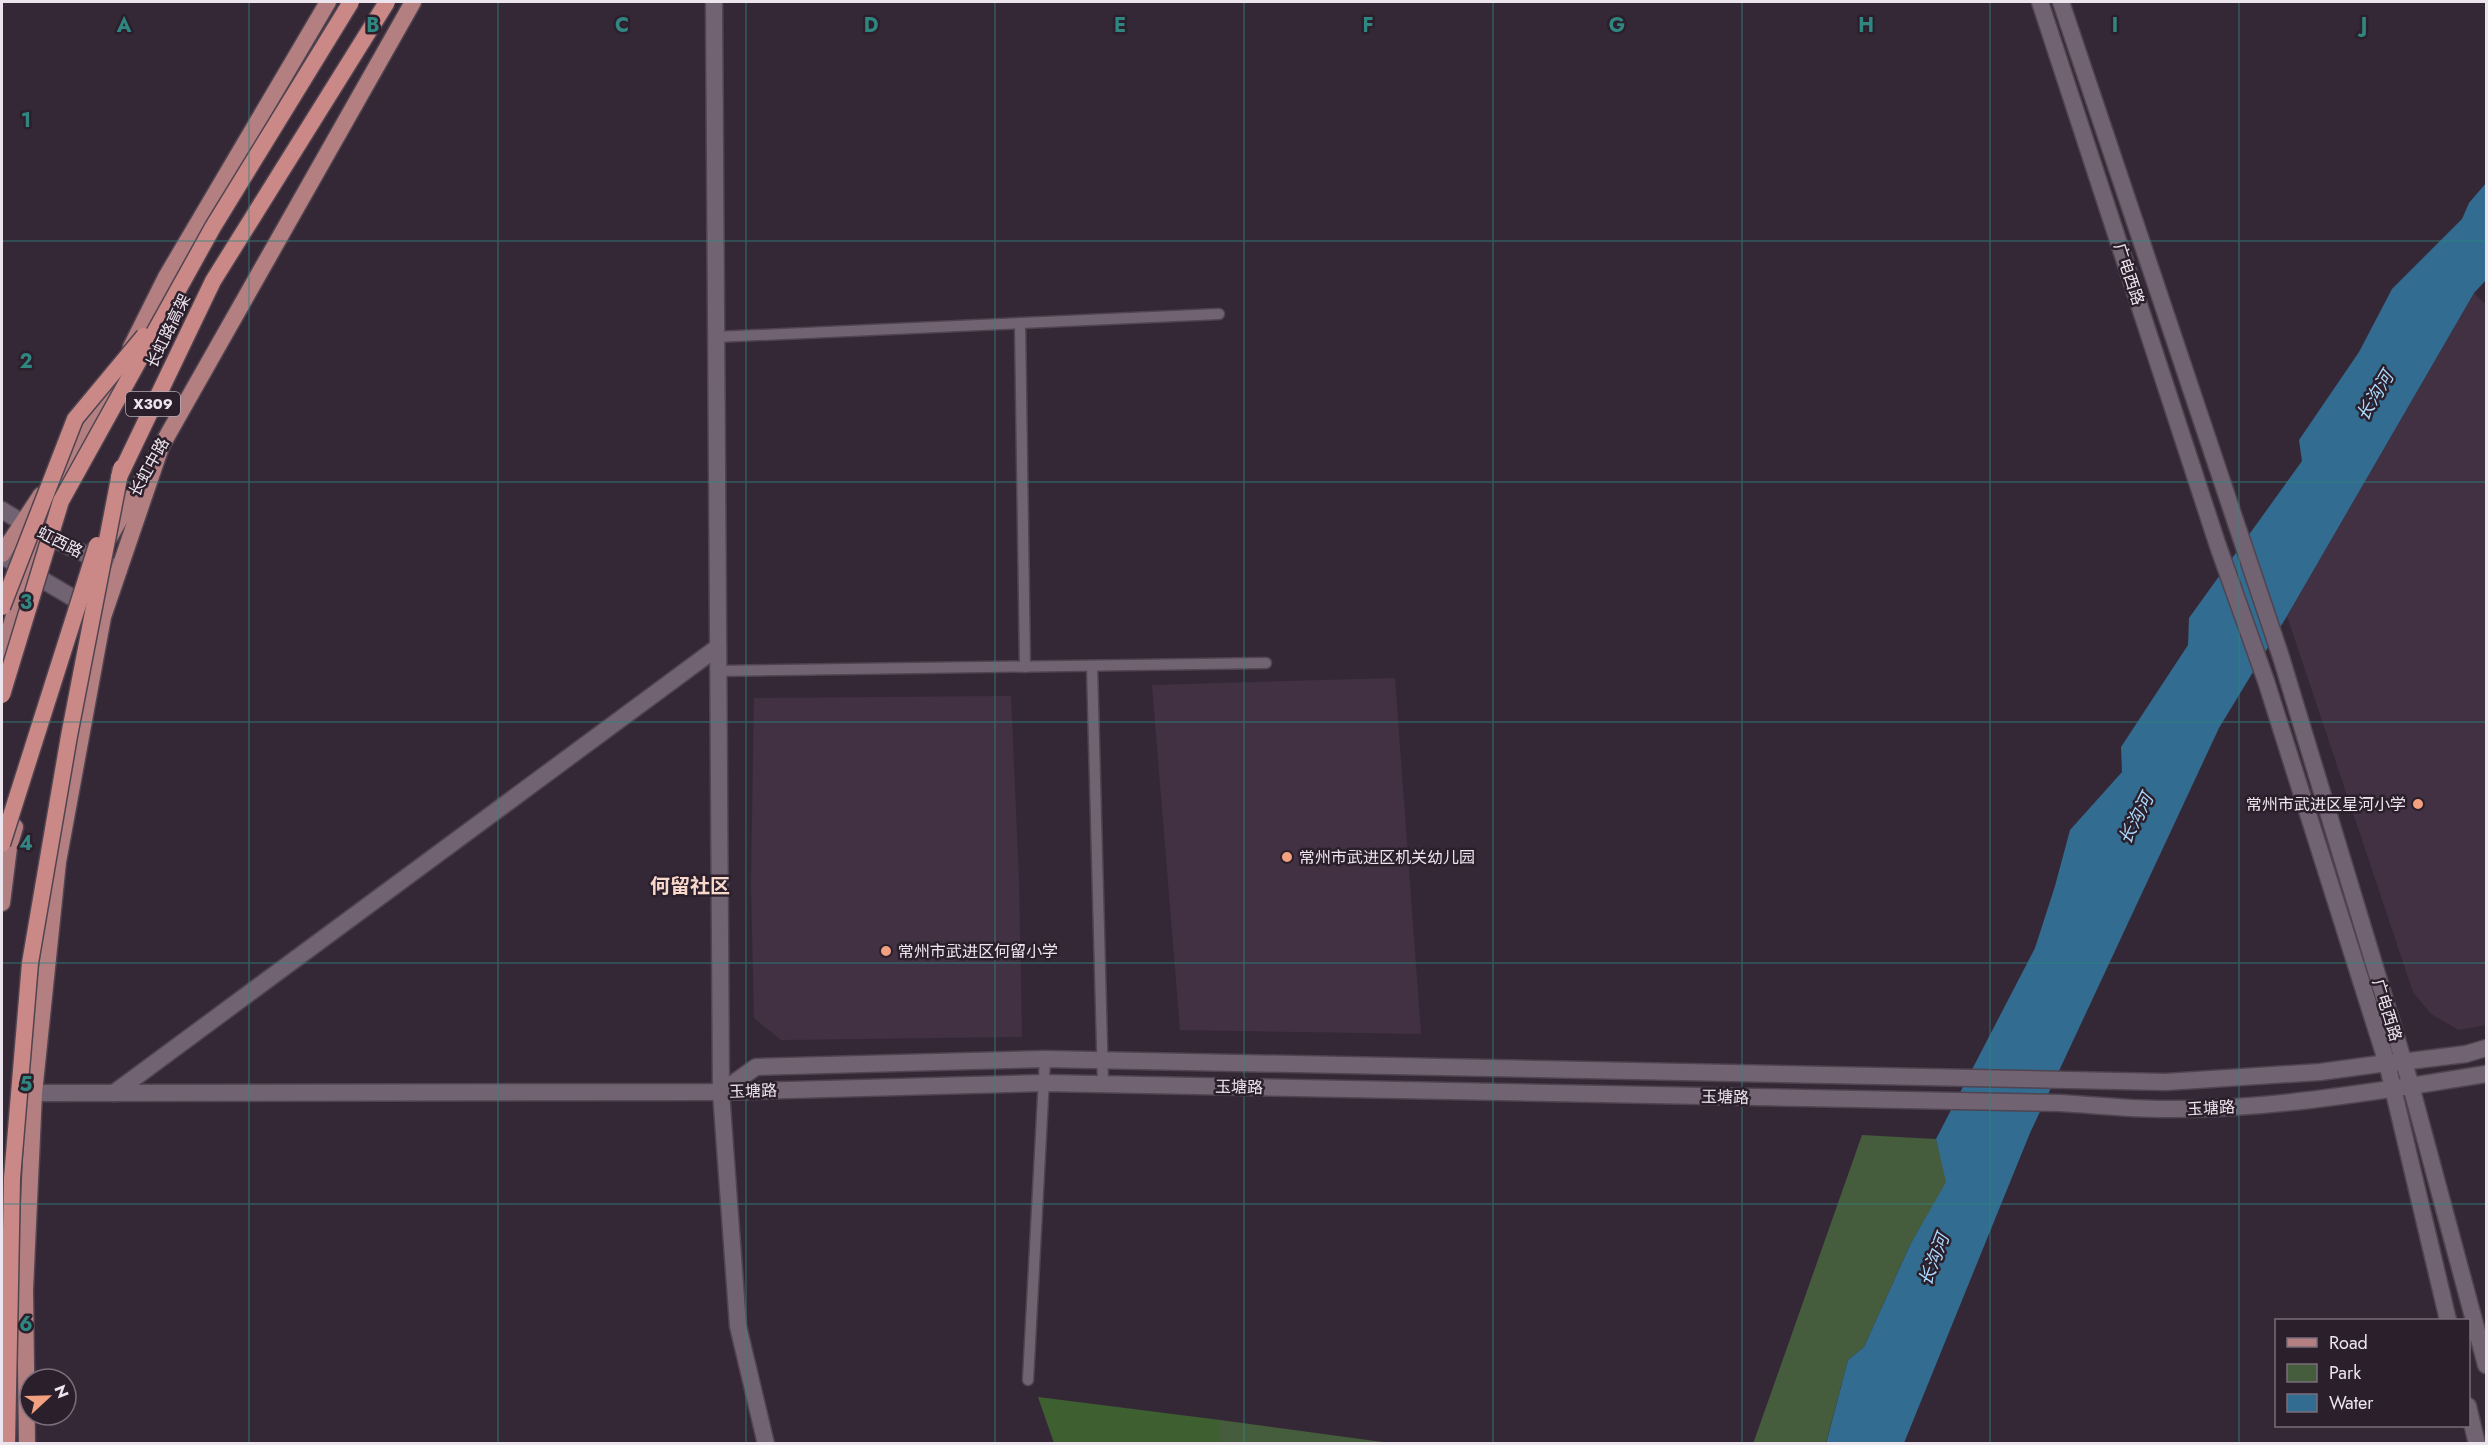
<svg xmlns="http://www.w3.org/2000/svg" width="2488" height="1445" font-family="Jost,'Noto Sans SC',sans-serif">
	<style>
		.built { fill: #423143 }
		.green { fill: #455c3d }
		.forest { fill: #3e6031 }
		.water { fill: #326c90 }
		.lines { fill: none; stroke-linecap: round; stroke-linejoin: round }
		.service-casing { stroke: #4f4450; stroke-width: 13 }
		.minor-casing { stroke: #4f4450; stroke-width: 19 }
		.tertiary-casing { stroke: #4f4450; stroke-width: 19 }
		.secondary-casing { stroke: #4f4450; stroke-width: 19 }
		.primary-casing { stroke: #4f4450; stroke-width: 19 }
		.service { stroke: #726373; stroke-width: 10 }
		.minor { stroke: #726373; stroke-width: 16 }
		.tertiary { stroke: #726373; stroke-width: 16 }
		.secondary { stroke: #726373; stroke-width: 16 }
		.primary { stroke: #b47f81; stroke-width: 16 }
		.trunk-bridge-casing { stroke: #4f4450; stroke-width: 19; stroke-linecap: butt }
		.trunk-bridge { stroke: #ca8886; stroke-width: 16 }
		.grid { fill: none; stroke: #308781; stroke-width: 1.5; stroke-opacity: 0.55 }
		.poi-dot { fill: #f2a07f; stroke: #2b1f2c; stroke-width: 2 }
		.labels { text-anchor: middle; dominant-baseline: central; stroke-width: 5; stroke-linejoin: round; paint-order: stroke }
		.shield { fill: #2b1f2c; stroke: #b3aab4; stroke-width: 1.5 }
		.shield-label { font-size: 15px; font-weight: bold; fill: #ede5ee }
		.street-label { font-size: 16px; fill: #ede5ee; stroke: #2b1f2c }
		.poi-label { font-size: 16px; fill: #ede5ee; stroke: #2b1f2c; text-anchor: start }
		.water-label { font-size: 18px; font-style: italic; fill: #aad9fb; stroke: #2b1f2c }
		.quarter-label { font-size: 20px; font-weight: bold; fill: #f8d8cb; stroke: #2b1f2c }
		.grid-label { font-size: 20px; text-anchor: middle; font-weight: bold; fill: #308781; stroke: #2b1f2c; stroke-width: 5; stroke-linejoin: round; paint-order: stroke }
	</style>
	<rect width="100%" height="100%" fill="#352836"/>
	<g class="built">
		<path d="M2474 293 2486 305V1025L2459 1030 2431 1014 2413 992 2287 616Z"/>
		<path d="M1395 678 1421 1034 1180 1030 1152 685Z"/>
		<path d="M1011 696 1019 880 1022 1037 781 1040 754 1018 751 884 754 698Z"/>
	</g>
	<g class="green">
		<path d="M1862 1135 1936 1139 1947 1182 1911 1243 1864 1347 1848 1360 1826 1443 1753 1444Z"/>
		<path d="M1220 1420 1390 1443 1220 1444Z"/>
	</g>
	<path class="forest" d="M1038 1397 1220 1420V1443H1054Z"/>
	<path class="water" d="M2486 183V280L2474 293 2287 616 2219 728 2030 1133 1904 1443 1826 1444 1848 1360 1864 1347 1911 1243 1946 1182 1936 1139 2035 948 2055 886 2070 830 2122 772 2121 747 2188 645 2189 618 2302 461 2299 440 2359 352 2392 289 2462 219 2469 203Z"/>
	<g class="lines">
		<g class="service-casing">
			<g id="service">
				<path d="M1020 323 1025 667"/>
				<path d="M716 337 1219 314"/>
				<path d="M1092 666 1103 1084"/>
				<path d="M717 671 1266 663"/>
				<path d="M1028 1380 1045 1059"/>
			</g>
		</g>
		<g class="minor-casing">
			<path id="minor" d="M114 1093 718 647"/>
		</g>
		<g class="tertiary-casing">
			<g id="tertiary">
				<path d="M714 2 721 1092 738 1326 766 1444"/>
				<path d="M721 1092 756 1067 1045 1059 2166 1082 2320 1072 2387 1063"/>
				<path d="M34 1093 721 1092 1044 1083 2060 1103C2095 1105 2130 1109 2165 1109 2248 1110 2330 1098 2411 1086"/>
			</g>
		</g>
		<g class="secondary-casing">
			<g id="secondary">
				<path d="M2040 2 2218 546 2266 681 2387 1063 2448 1320"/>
				<path d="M2061 2 2281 657 2411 1086 2486 1365"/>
				<path d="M2 510 38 532 119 570"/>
				<path d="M2 556 80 602 93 606"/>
				<path d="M2393 1063 2466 1054 2486 1048"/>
				<path d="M2411 1086 2486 1074"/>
				<path d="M2468 1406 2477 1444"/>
			</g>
		</g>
		<g class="primary-casing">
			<g id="primary">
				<path d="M131 347 166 277 328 2"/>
				<path d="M158 452 413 2"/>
				<path d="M109 538 142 480"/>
				<path d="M2 554 41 495"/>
				<path d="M2 657 38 532 119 370"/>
				<path d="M2 903 9 847 15 827"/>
				<path d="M27 1444 25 1290 34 1093 58 862 103 617 162 444"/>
			</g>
		</g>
		<use href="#service" class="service"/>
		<use href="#minor" class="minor"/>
		<use href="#tertiary" class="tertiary"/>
		<use href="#secondary" class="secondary"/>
		<use href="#primary" class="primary"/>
		<g class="trunk-bridge-casing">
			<g id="trunk-bridge">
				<path d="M119 477 213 281 387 2"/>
				<path d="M2 607 75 419 144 336"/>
				<path d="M2 695 61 501 213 227 351 2"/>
				<path d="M2 844 97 545"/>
				<path d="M7 1444 12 1178 30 963 69 736 121 468"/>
			</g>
		</g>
		<use href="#trunk-bridge" class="trunk-bridge"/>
	</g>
	<path class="grid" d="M249 2V1444M498 2V1444M746 2V1444M995 2V1444M1244 2V1444M1493 2V1444M1742 2V1444M1990 2V1444M2239 2V1444M2 241H2486M2 482H2486M2 722H2486M2 963H2486M2 1204H2486"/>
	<g class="poi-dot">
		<circle cx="2418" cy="804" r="6"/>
		<circle cx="1287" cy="857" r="6"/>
		<circle cx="886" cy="951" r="6"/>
	</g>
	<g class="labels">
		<rect class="shield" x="126" y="392" width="54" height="24" rx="4.5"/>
		<g class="shield-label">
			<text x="153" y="404">X309</text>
		</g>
		<g class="street-label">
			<text transform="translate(2129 274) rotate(72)">广电西路</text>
			<text transform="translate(168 331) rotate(-64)">长虹路高架</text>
			<text transform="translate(149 467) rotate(-61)">长虹中路</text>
			<text transform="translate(60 542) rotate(27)">虹西路</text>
			<text transform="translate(2387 1010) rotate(73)">广电西路</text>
			<text transform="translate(1239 1087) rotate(1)">玉塘路</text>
			<text transform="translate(753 1091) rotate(-2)">玉塘路</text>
			<text transform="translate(1725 1097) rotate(1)">玉塘路</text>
			<text transform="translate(2211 1108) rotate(-3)">玉塘路</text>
		</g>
		<g class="poi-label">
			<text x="2406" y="804" text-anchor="end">常州市武进区星河小学</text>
			<text x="1299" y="857">常州市武进区机关幼儿园</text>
			<text x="898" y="951">常州市武进区何留小学</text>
		</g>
		<g class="water-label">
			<text transform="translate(2375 396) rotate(-59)">长沟河</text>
			<text transform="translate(2136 819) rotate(-63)">长沟河</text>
			<text transform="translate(1934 1260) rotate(-69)">长沟河</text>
		</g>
		<g class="quarter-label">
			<text x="690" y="886">何留社区</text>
		</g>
	</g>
	<g class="grid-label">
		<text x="124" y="32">A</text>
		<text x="373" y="32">B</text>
		<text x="622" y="32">C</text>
		<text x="871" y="32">D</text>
		<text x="1120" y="32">E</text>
		<text x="1368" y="32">F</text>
		<text x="1617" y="32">G</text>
		<text x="1866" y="32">H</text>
		<text x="2115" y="32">I</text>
		<text x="2364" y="32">J</text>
		<text x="26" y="127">1</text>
		<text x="26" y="368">2</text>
		<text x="26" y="609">3</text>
		<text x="26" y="850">4</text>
		<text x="26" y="1091">5</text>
		<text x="26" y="1331">6</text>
	</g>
	<rect width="2488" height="1445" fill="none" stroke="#ede5ee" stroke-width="6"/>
	<rect x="2275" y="1319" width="195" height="108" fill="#2b1f2c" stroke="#796e7a" stroke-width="1.5"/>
	<rect x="2287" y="1338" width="30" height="9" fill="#b47f81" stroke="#796e7a" stroke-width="1.5"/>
	<text x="2329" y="1349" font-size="18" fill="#ede5ee">Road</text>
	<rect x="2287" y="1364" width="30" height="18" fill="#455c3d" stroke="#796e7a" stroke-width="1.5"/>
	<text x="2329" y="1379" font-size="18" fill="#ede5ee">Park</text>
	<rect x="2287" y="1394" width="30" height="18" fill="#326c90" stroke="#796e7a" stroke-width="1.5"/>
	<text x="2329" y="1409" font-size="18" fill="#ede5ee">Water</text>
	<g transform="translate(48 1397) rotate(68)"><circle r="28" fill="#2b1f2c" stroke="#796e7a" stroke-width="1.5"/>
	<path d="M0-4.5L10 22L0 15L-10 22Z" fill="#f2a07f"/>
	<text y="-9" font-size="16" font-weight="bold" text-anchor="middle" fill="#ede5ee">N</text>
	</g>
</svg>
